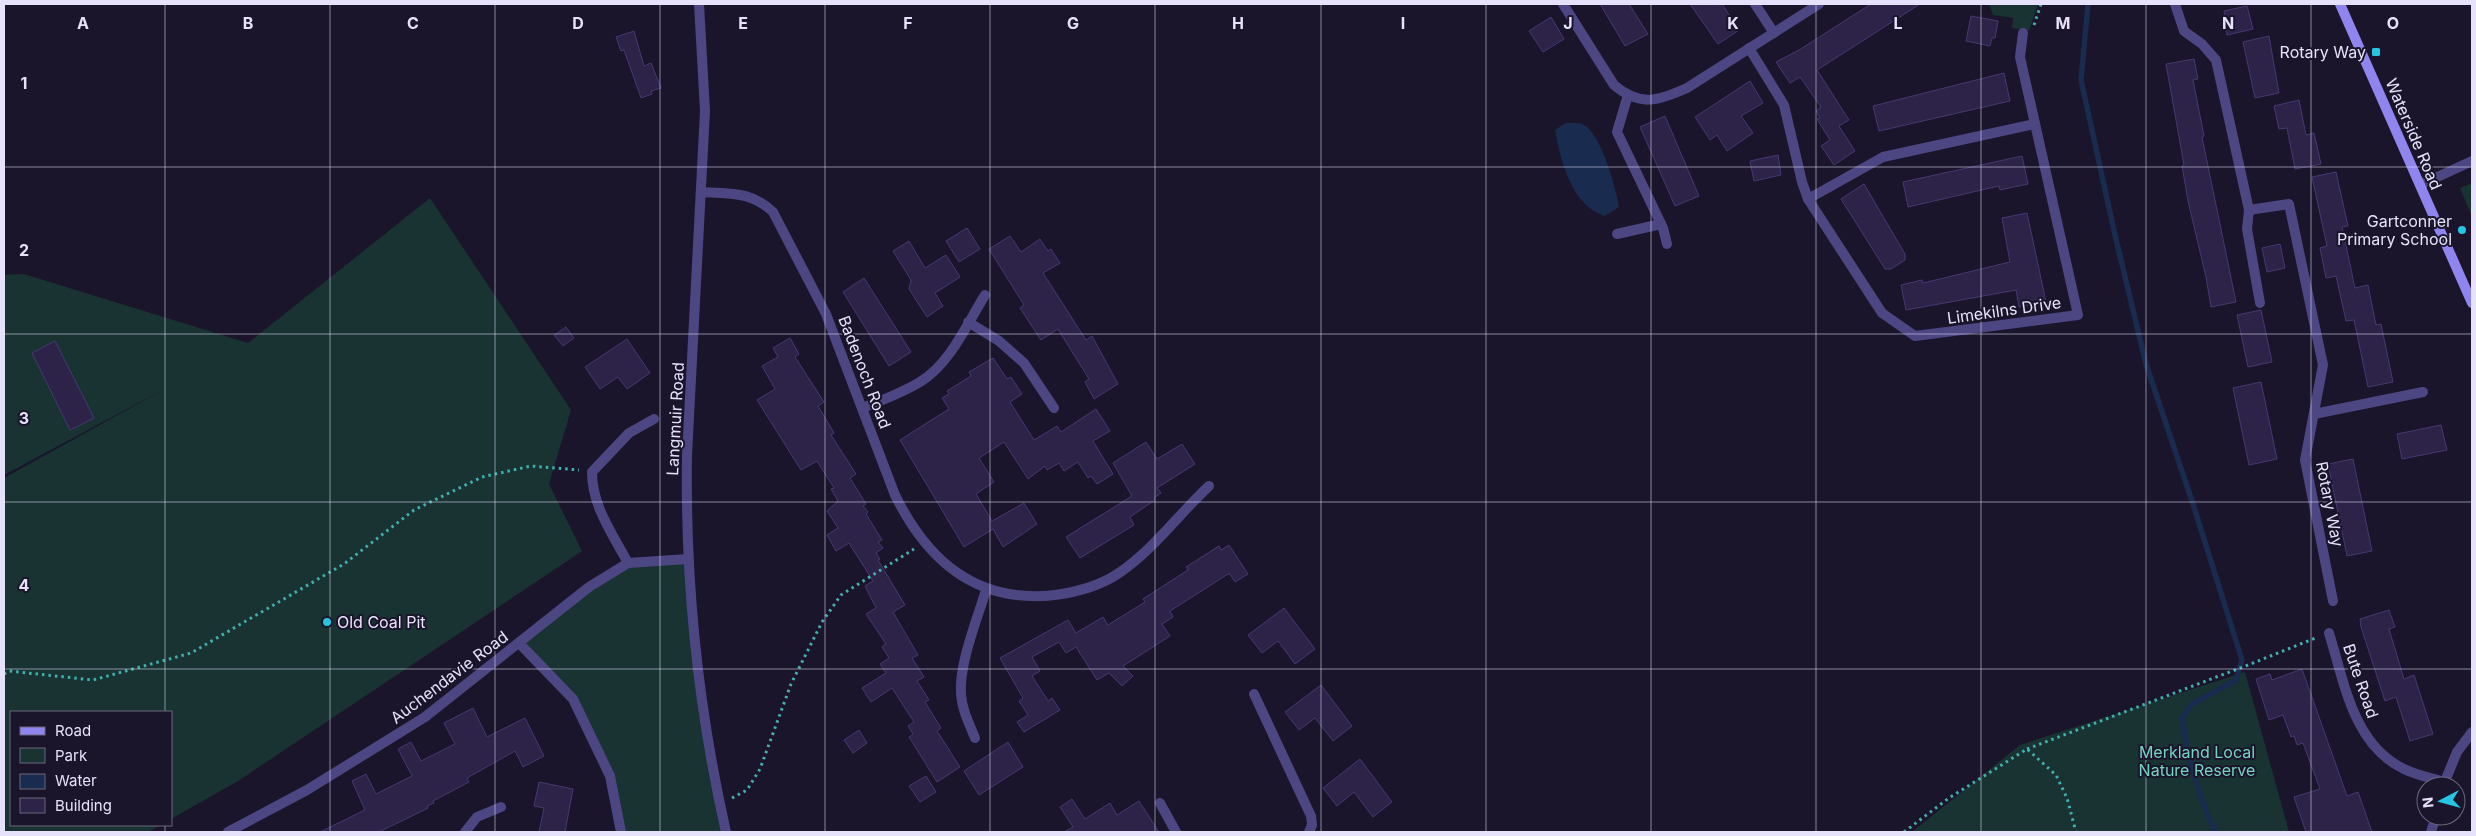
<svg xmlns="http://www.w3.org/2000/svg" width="2476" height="836" font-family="Inter,sans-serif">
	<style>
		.green { fill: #193333 }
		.water { fill: #192b4f }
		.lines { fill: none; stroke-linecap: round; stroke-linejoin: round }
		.stream { stroke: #192b4f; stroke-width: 5.5 }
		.building { fill: #2d2349; stroke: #473872 }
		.path { stroke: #41b0b0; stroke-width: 3; stroke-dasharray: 2.5 4; stroke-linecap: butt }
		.service { stroke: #4c4683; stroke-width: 10 }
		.minor { stroke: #4c4683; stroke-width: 10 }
		.secondary { stroke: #8e85ef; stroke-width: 10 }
		.grid { fill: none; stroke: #e6e2fb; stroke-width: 1; stroke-opacity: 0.55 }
		.poi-dot { fill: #26c5e3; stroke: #1a152a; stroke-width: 2 }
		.labels { text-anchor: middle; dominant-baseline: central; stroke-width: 4; stroke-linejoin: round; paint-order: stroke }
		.poi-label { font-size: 16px; fill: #e6e2fb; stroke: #1a152a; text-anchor: end }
		.street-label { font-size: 16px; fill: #e6e2fb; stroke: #1a152a }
		.park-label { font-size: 16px; fill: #75d4c2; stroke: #1a152a }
		.grid-label { font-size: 16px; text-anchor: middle; font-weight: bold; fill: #e6e2fb; stroke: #1a152a; stroke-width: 4; stroke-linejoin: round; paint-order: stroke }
	</style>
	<rect width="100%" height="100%" fill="#1a152a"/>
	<g class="green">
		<path d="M1989 4H2038L2029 31 2012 28 2013 18 1993 15Z"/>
		<path d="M2472 183V217L2460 188Z"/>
		<path d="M430 198 571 410 549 484 582 551 238 781 171 819V712H11V825H161L148 832H4V478L168 387 4 475V275L24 274 248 343Z"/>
		<path d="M688 559 690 597 726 832H621L610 776 573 699 519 643 628 563Z"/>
		<path d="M2245 672 2289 832H1912L2020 745Z"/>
	</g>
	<path class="water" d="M1566 123C1571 123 1578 122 1582 124 1601 131 1616 189 1619 207L1605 216C1572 207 1560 159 1555 130Z"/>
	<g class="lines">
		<path class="stream" d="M2088 4 2081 80 2115 235 2146 364 2193 504 2242 660 2236 680 2192 704 2182 718C2187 758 2199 796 2215 832"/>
	</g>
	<g class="building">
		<path d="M1600 4H1629L1648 34 1625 46Z"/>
		<path d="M1690 4H1722L1739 30 1718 44Z"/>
		<path d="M1871 4H1920L1817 70 1849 120 1839 126 1855 151 1834 165 1821 146 1830 140 1817 119 1820 118 1816 111 1821 107 1800 77 1790 83 1776 62 1799 50Z"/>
		<path d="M2247 6 2253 29 2227 35 2224 11Z"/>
		<path d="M1971 16 1998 21 1995 38H1992L1990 46 1966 41Z"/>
		<path d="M1551 17 1564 39 1543 52 1529 31Z"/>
		<path d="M634 31 644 66 651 63 661 88 651 91 652 94 641 98 624 50 621 51 616 37Z"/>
		<path d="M2269 36 2279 93 2255 98 2243 42Z"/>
		<path d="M2194 59 2198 79 2193 80 2204 136 2202 137 2236 302 2211 307 2206 277 2188 201 2182 166 2184 165 2166 64Z"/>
		<path d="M2004 73 2010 101 1879 131 1873 106Z"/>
		<path d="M1750 81 1763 103 1741 116 1753 133 1727 151 1717 135 1710 140 1695 117Z"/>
		<path d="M2299 100 2306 135 2314 133 2321 164 2295 169 2287 128 2279 129 2274 106Z"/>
		<path d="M1665 116 1699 196 1675 206 1640 127Z"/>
		<path d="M1778 155 1781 175 1754 181 1750 161Z"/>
		<path d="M2022 156 2028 184 2000 190 1999 186 1908 207 1903 182Z"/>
		<path d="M2336 172 2348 226 2342 227 2355 288 2368 285 2376 325 2381 324 2393 382 2368 387 2354 320 2346 321 2336 276 2326 278 2320 248 2327 246 2312 177Z"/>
		<path d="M1864 184 1905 254V260L1891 269H1885L1841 199Z"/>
		<path d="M2027 213 2046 302 2019 307 2016 290 1906 310 1901 285 1922 280 1923 283 2010 262 2002 218Z"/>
		<path d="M967 228 980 249 959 262 946 241Z"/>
		<path d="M1010 236 1021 252 1040 239 1048 251 1051 249 1060 263 1043 273 1086 340 1092 336 1118 384 1094 399 1085 382 1089 379 1058 329 1041 340 1020 308 1024 305 989 249Z"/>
		<path d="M909 241 925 268 946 255 960 277 935 293 943 306 927 317 909 289 911 280 893 251Z"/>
		<path d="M2280 244 2285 268 2267 272 2262 248Z"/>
		<path d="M864 278 911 352 889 366 843 292Z"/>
		<path d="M2261 310 2272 362 2248 367 2237 315Z"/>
		<path d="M566 327 574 338 563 346 554 335Z"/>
		<path d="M790 338 799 354 795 357 824 402 818 406 834 433 831 435 856 474 850 478 866 504 863 506 868 512 866 514 882 540 878 542 883 548 876 553 880 559 878 560 905 605 893 612 918 655 912 658 924 677 917 681 929 700 925 702 941 728 937 731 960 767 937 782 909 737 913 734 908 726 914 722 892 688 871 702 862 688 886 673 880 664 889 658 882 647 886 644 866 614 876 608 865 586 873 581 849 543 836 551 827 535 838 528 827 511 838 501 831 489 834 488 817 461 801 470 757 400 775 389 762 366 778 357 773 348Z"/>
		<path d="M627 339 650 373 627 389 618 377 600 389 585 367Z"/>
		<path d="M55 341 94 418 70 430 32 353Z"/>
		<path d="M993 358 1007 379 1011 377 1022 394 1010 402 1034 440 1057 426 1061 432 1096 409 1110 431 1093 441 1113 474 1097 484 1091 476 1088 478 1078 462 1064 471 1059 463 1047 470 1045 466 1028 479 1004 442 979 458 994 482 976 494 992 521 1024 503 1037 524 1003 547 993 529 964 547 900 440 949 409 942 398 949 394 947 391 971 376 969 372Z"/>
		<path d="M2261 382 2277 459 2249 465 2233 388Z"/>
		<path d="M2441 425 2447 450 2402 459 2397 434Z"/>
		<path d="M1146 442 1157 459 1182 444 1195 464 1157 488 1161 493 1154 498 1155 500 1130 517 1134 525 1080 558 1066 537 1132 496 1113 463Z"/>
		<path d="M2353 459 2372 551 2347 556 2328 464Z"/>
		<path d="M1229 545 1248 574 1235 582 1230 574H1228L1170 611 1173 617 1162 624 1170 636 1123 666 1133 676 1122 686 1109 673 1097 680 1076 647 1066 653 1059 642 1032 657 1040 671 1032 676 1048 701 1052 698 1060 710 1024 732 1017 722 1028 715 1019 701 1023 698 1000 658 1068 620 1076 633 1103 617 1108 625 1145 602 1143 599 1188 570 1186 567 1219 546 1221 550Z"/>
		<path d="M1284 608 1315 649 1295 664 1278 641 1262 653 1248 635Z"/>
		<path d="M2389 610 2395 627 2389 629 2404 679 2414 675 2433 734 2410 741 2396 697 2385 701 2361 627 2360 619Z"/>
		<path d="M2302 669 2347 796 2358 792 2372 832H2306L2294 797 2320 789 2303 743 2297 745 2294 736 2291 737 2283 715 2269 720 2256 679 2270 674 2272 680Z"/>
		<path d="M1321 685 1352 726 1333 741 1315 718 1299 730 1285 712Z"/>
		<path d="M473 708 487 737 525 718 544 756 523 767 515 751 467 778 469 782 433 801 434 803 427 806 428 808 379 832H320L365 810 352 781 366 774 376 794 412 776 398 749 411 742 421 761 455 744 444 723Z"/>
		<path d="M859 730 867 743 853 753 844 740Z"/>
		<path d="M1008 742 1023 767 979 795 964 771Z"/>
		<path d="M1360 759 1392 802 1373 817 1354 792 1337 806 1323 788Z"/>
		<path d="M926 776 936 792 920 802 909 786Z"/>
		<path d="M539 782 573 789 565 832H539L544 808 534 806Z"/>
		<path d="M1072 799 1085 819 1110 803 1117 815 1139 801 1159 832H1064L1073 827 1060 807Z"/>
	</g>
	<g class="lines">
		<g class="path">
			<path d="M2034 25 2041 4"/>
			<path d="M4 674 9 671 93 680 191 653 344 564 414 510 482 477 531 466 579 470"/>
			<path d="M2027 749 2248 665 2318 637"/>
			<path d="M732 798 747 790 760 769 791 684 822 622 841 595 914 549"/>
			<path d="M1904 832 1949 798 2027 749 2056 775 2067 798 2076 832"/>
		</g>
		<g class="service">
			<path d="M1628 95 1617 132 1663 228 1667 244"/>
			<path d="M2420 185 2472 161"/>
			<path d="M2249 210 2247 229 2260 303"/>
			<path d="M1617 234 1661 224"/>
			<path d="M2314 414 2423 392"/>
			<path d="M628 563C612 533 592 506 592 472L629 433 654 419"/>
			<path d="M1254 694 1311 816 1312 825 1309 832"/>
			<path d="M1160 803 1176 832"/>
		</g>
		<g class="minor">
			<path d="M699 4 705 111 687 455C685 583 698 708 726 832"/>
			<path d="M1563 4 1614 85C1640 107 1658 101 1687 88L1819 4"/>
			<path d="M1755 4 1774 33"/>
			<path d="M2175 4 2184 31 2202 44 2216 60 2249 210 2289 204 2323 365 2305 460 2333 601"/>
			<path d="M1749 48 1784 105 1802 182 1808 199 1882 313 1915 336 2078 315 2020 57 2023 33"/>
			<path d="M702 192C731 194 751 191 773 212L826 314 895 495C928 562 977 604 1055 595 1077 592 1100 586 1119 573 1154 549 1178 515 1209 486"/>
			<path d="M1808 199 1883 157 2035 124"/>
			<path d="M968 322 999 341 1024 363 1054 408"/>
			<path d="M863 408C882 400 902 393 920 382 950 364 967 324 985 295"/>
			<path d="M2329 633C2344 681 2353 745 2404 769 2416 775 2431 778 2444 782"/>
			<path d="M519 643 573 699 610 776 621 832"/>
			<path d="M975 738C969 723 962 710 961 694 959 663 977 620 986 590"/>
			<path d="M2443 786 2457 752 2472 732"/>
			<path d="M228 832 307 790 425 717 589 587 628 563 688 559"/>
			<path d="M465 832 477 817 501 807"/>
			<path d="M2431 832 2436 816"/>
		</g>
		<path class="secondary" d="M2340 4 2472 303"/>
	</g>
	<path class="grid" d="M165 4V712M330 4V832M495 4V832M660 4V832M825 4V832M990 4V832M1155 4V832M1321 4V832M1486 4V832M1651 4V832M1816 4V832M1981 4V832M2146 4V832M2311 4V832M4 167H2472M4 334H2472M4 502H2472M4 669H2472M165 825V832"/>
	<g class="poi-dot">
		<rect x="2371" y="47" width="10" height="10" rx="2.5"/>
		<circle cx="2462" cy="230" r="5"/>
		<circle cx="327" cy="622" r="5"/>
	</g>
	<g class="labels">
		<g class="poi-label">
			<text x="2366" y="52">Rotary Way</text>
			<text x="2452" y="221">Gartconner<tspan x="2452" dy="18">Primary School</tspan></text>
			<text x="337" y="622" text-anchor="start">Old Coal Pit</text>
		</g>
		<g class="street-label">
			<text transform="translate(2414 134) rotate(67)">Waterside Road</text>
			<text transform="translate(2004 310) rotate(-8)">Limekilns Drive</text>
			<text transform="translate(865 372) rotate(69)">Badenoch Road</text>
			<text transform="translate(675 419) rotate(-87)">Langmuir Road</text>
			<text transform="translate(2330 504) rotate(79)">Rotary Way</text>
			<text transform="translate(449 677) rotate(-37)">Auchendavie Road</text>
			<text transform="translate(2361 681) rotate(71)">Bute Road</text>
		</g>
		<g class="park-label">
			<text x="2197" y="752">Merkland Local<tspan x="2197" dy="18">Nature Reserve</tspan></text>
		</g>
	</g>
	<g class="grid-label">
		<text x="83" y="29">A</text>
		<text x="248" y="29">B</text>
		<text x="413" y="29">C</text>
		<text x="578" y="29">D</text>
		<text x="743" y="29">E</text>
		<text x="908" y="29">F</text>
		<text x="1073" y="29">G</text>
		<text x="1238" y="29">H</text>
		<text x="1403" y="29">I</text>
		<text x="1568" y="29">J</text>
		<text x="1733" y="29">K</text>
		<text x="1898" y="29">L</text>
		<text x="2063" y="29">M</text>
		<text x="2228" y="29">N</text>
		<text x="2393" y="29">O</text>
		<text x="24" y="89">1</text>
		<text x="24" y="256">2</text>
		<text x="24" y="424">3</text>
		<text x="24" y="591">4</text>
	</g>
	<rect width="2476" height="836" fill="none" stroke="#e6e2fb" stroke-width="10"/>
	<rect x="10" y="711" width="162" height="115" fill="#1a152a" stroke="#6c677e"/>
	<rect x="20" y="727" width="25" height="8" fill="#8e85ef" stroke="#6c677e"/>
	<text x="55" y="736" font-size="15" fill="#e6e2fb">Road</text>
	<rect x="20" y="748" width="25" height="15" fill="#193333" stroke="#6c677e"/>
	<text x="55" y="761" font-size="15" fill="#e6e2fb">Park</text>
	<rect x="20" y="774" width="25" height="15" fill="#192b4f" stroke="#6c677e"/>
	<text x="55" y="786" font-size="15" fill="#e6e2fb">Water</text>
	<rect x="20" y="798" width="25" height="15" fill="#2d2349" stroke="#6c677e"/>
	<text x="55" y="811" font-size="15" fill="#e6e2fb">Building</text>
	<g transform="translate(2441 801) rotate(264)"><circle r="24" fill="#1a152a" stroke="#6c677e"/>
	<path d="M0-4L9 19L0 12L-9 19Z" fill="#26c5e3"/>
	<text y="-8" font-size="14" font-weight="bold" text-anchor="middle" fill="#e6e2fb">N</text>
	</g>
</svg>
